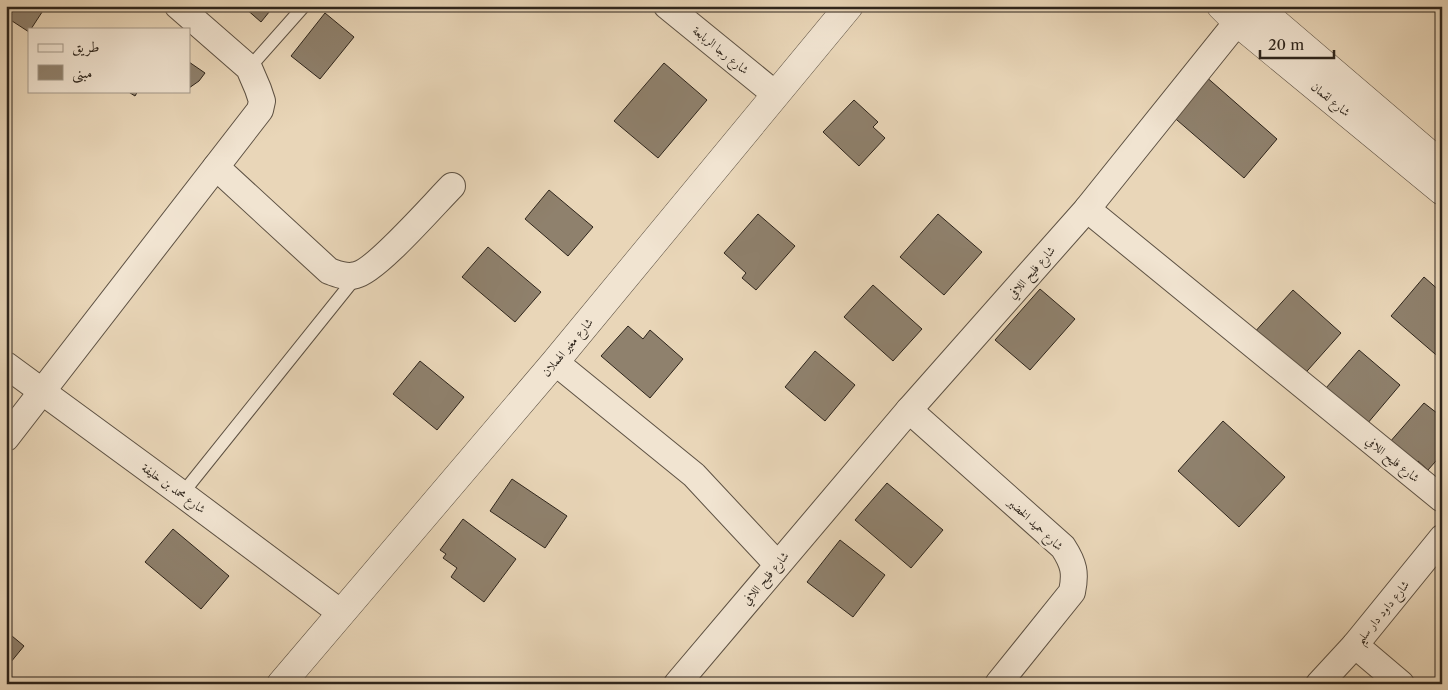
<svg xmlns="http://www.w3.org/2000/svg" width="1448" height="690" font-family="'Libre Caslon Text',Amiri,serif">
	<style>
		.building { fill: #8f816d; stroke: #2e251c }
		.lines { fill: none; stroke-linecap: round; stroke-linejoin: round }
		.service-casing { stroke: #5d5143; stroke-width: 14 }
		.minor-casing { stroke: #5d5143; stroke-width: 28 }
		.tertiary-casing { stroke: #5d5143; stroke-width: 29 }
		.service { stroke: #f1e4d1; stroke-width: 12 }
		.minor { stroke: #f1e4d1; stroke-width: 26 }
		.tertiary { stroke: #f1e4d1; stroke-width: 28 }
		.labels { text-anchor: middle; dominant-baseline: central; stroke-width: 5; stroke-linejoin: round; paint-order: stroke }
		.street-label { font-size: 12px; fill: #2e251c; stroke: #f1e4d1 }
	</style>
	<rect width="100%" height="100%" fill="#e9d6b8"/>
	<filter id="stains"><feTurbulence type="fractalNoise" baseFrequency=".004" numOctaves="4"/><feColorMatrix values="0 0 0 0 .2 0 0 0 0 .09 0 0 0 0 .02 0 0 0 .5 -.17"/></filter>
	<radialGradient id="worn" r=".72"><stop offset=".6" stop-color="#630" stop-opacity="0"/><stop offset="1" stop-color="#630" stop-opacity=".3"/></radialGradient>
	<g class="building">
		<path d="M6 6H46L31 29H29V32L9 19 12 14 6 10Z"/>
		<path d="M246 6H274L261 22 245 8Z"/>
		<path d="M325 13 354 37 320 79 291 56Z"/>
		<path d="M189 62 205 73 199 81 189 88Z"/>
		<path d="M664 63 707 100 658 158 614 121Z"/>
		<path d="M1204 75 1277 139 1244 178 1170 114Z"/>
		<path d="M127 91H138L135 96Z"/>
		<path d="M854 100 878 122 873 127 885 138 859 166 823 132Z"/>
		<path d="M549 190 593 227 568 256 525 219Z"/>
		<path d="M758 214 795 246 756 290 742 278 746 273 724 253Z"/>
		<path d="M938 214 982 252 944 295 900 257Z"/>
		<path d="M488 247 541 292 515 322 462 277Z"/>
		<path d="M1424 277 1442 293V360L1391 316Z"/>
		<path d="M873 285 922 329 893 361 844 317Z"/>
		<path d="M1040 289 1075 319 1030 370 995 340Z"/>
		<path d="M1293 290 1341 333 1300 379 1252 335Z"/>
		<path d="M628 326 643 339 650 330 683 359 650 398 601 356Z"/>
		<path d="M1359 350 1400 385 1367 424 1326 388Z"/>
		<path d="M815 351 855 385 825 421 785 387Z"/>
		<path d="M420 361 464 397 437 430 393 394Z"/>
		<path d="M1424 403 1442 417V454L1428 470 1418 461 1415 465 1389 443Z"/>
		<path d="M1223 421 1285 477 1239 527 1178 471Z"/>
		<path d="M512 479 567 516 545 548 490 511Z"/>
		<path d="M887 483 943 530 911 568 855 520Z"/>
		<path d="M463 519 516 559 484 602 451 577 457 568 443 558 446 554 440 550Z"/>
		<path d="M173 529 229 576 201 609 145 562Z"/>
		<path d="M840 540 885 575 853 617 807 582Z"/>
		<path d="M6 631 24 646 6 668Z"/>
	</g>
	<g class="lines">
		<g class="service-casing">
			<g id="service">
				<path d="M249 68 304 6"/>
				<path d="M182 494 356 277"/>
			</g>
		</g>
		<g class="minor-casing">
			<g id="minor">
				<path d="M667 6 775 94"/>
				<path d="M216 167 329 271C338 274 346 278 356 275 376 271 434 204 452 186"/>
				<path d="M1087 209 1442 499"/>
				<path d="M555 362 694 475 777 564"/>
				<path d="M6 365 182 494 341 613"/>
				<path d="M909 410 1063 547C1074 564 1076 573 1072 592L998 684"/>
				<path d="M6 438 260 110 262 101 258 89 249 68 178 6"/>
				<path d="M1355 645 1401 684"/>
				<path d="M677 684 909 410 1087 209 1250 6"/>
				<path d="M1319 684 1355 645 1442 538"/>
			</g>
		</g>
		<g class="tertiary-casing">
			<g id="tertiary">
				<path d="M1221 6 1238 23 1442 191"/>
				<path d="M1256 6 1442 165"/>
				<path d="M281 684 555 362 849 6"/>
			</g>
		</g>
		<use href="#service" class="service"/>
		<use href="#minor" class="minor"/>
		<use href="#tertiary" class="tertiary"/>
	</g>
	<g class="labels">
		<g class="street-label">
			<text transform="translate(721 50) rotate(39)">شارع رجا الربابعة</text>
			<text transform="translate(1331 99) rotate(39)">شارع لقمان</text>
			<text transform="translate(1031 272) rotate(-49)">شارع فليح اللافي</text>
			<text transform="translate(567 347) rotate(-50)">شارع مغير الهملان</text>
			<text transform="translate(1393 459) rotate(39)">شارع فليح اللافي</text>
			<text transform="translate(174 488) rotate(36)">شارع محمد بن خليفة</text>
			<text transform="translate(1036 524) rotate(43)">شارع حميد الخضير</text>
			<text transform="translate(765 578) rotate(-50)">شارع فليح اللافي</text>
			<text transform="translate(1382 612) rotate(-51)">شارع داود دار سليم</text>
		</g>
	</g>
	<rect width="1448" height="690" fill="none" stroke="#e9d6b8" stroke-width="25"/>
	<rect x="8" y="8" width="1433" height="675" fill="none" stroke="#2e251c" stroke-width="2.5"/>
	<rect x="12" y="12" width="1423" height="665" fill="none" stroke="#2e251c"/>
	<rect x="28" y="28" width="162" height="65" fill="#f1e4d1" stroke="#a39889"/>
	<rect x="38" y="44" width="25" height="8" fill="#f1e4d1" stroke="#a39889"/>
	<text x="72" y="52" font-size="15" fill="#2e251c">طريق</text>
	<rect x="38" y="65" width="25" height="15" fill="#8f816d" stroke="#a39889"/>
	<text x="72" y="78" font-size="15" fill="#2e251c">مبنى</text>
	<path d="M1260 50v8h74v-8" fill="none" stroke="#2e251c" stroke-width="2.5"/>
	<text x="1268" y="50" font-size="15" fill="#2e251c" stroke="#f1e4d1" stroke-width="4" paint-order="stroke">20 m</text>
	<rect width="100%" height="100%" filter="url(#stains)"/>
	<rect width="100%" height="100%" fill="url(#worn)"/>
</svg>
